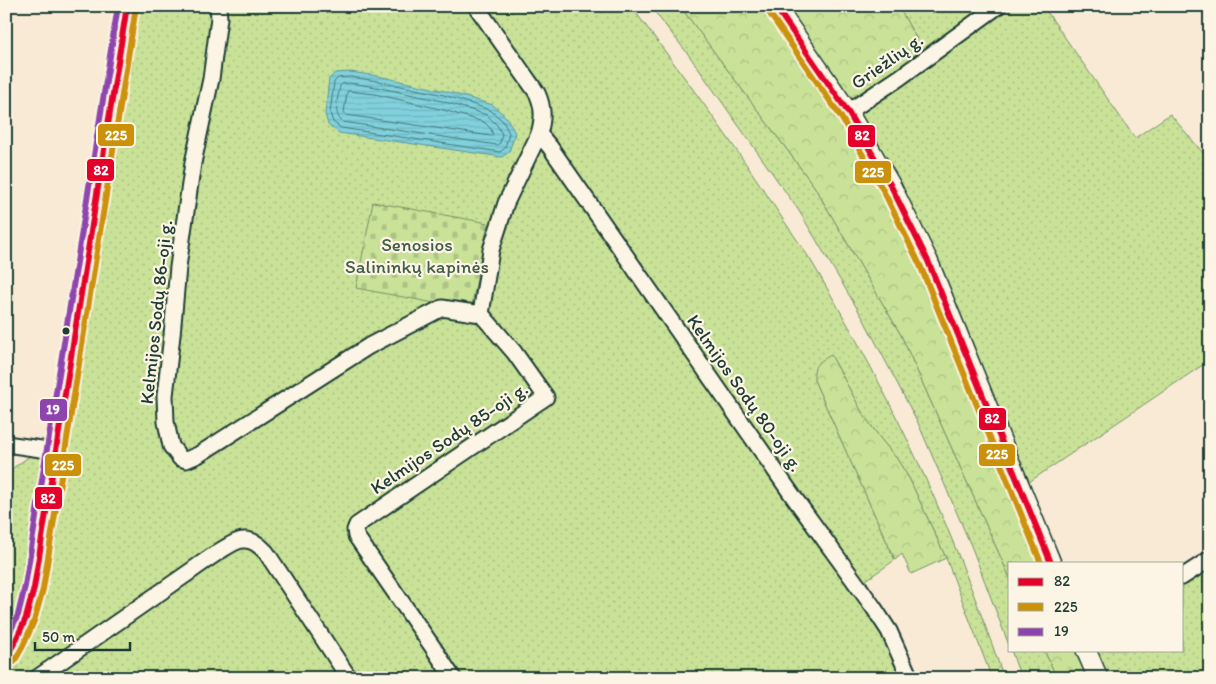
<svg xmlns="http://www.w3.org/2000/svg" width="1216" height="684" font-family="Itim,sans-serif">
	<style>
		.grass { fill: url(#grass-dots); stroke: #749066 }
		.forest { fill: url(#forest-crowns); stroke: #749066 }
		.cemetery { fill: url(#cemetery-stones); stroke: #749066 }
		.water { fill: url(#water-rules); stroke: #5a9699 }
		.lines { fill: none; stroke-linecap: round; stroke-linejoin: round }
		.shore { stroke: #467878; stroke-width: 1 }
		.minor-casing { stroke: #1f3d34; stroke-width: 19 }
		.major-casing { stroke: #1f3d34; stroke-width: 22 }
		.minor { stroke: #fcf5e5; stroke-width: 15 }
		.major { stroke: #fcf5e5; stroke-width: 19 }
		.bus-1-casing { stroke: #fcf5e5; stroke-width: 10 }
		.bus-2-casing { stroke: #fcf5e5; stroke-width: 10 }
		.bus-3-casing { stroke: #fcf5e5; stroke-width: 10 }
		.bus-1 { stroke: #e4002b; stroke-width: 6 }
		.bus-2 { stroke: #cc910a; stroke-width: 6 }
		.bus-3 { stroke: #8e44ad; stroke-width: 6 }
		.bus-dot { fill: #1f3d34; stroke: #fcf5e5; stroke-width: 2 }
		.labels { text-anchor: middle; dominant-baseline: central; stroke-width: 4.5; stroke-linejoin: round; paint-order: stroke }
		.street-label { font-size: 19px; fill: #1f3d34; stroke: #fcf5e5 }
		.park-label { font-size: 19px; fill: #415e48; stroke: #fcf5e5 }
		.line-badge { stroke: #fcf5e5; stroke-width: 2 }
		.badge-label { font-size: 14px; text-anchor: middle; font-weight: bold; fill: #fff }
	</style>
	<defs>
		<pattern id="grass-dots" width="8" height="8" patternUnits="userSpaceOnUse" patternTransform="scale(1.25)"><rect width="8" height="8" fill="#c9e298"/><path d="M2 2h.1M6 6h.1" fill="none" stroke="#acc384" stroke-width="1.8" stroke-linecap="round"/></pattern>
		<pattern id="forest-crowns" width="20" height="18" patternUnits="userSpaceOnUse" patternTransform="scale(1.25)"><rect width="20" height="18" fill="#c9e298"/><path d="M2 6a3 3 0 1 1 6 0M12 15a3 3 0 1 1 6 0" fill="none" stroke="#acc384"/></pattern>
		<pattern id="cemetery-stones" width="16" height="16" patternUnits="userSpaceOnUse" patternTransform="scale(1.25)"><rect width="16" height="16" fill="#c9e298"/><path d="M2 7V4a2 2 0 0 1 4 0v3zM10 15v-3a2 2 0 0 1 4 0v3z" fill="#acc384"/></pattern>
		<pattern id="water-rules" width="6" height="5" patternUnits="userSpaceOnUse" patternTransform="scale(1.25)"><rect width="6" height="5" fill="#81d1dd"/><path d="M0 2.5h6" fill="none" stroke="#6fb4be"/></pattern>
	</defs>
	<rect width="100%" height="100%" fill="#f9ead6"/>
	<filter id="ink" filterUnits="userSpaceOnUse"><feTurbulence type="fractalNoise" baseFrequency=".02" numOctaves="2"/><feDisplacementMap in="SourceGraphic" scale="10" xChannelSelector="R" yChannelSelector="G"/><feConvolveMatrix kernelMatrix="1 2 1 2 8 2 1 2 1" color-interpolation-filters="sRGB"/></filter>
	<g filter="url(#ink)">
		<g class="grass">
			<path d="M136 6H631C683 75 735 145 782 218 795 237 809 256 820 276 867 356 910 440 946 525 967 575 986 627 1004 678H991L988 668 946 558 909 478 897 459 880 438 863 414 831 355 814 380 895 560 866 580 899 641 914 678H6V668L23 642 42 593 49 554Z"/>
			<path d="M650 6H680L814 186 901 335 1010 578V648L972 548 918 423 864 320 799 211 688 54Z"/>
			<path d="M898 6H977L988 22 1010 6H1043L1135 138 1170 114 1210 161V360L1026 484 851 103 924 52Z"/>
			<path d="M48 443 26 579 19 606 6 636V473Z"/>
			<path d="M1210 565V678H1105L1094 650H1182V583Z"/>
			<path d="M1011 650H1044L1057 678H1021Z"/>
		</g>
		<g class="forest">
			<path d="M680 6H763L817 80 878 183 924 272 1043 563H1010V578L901 335 814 186Z"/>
			<path d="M785 6H898L924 52 851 103Z"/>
			<path d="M831 355 863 414 880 438 897 459 909 478 946 558 911 574 902 554 895 560 814 380C813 363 818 363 831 355Z"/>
			<path d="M1044 650H1078L1089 678H1057Z"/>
		</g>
		<path class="cemetery" d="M373 202 488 223 471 310 356 288Z"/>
		<path class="water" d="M350 72 378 76 445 91 493 105 507 118 515 133 509 152 502 157 339 133 328 125 325 114 329 79 335 73Z"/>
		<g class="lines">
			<g class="shore">
				<path d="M351 77 377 81 444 95 490 110 503 121 509 133 505 148 500 152 341 128 333 122 330 113 334 82 338 78Z"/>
				<path d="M350 83 376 87 442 101 487 115 497 125 502 134 500 143 497 145 343 122C332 114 338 98 340 86L342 84Z"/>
				<path d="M348 91 375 94 440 109 484 122 491 129 493 135 491 136 346 115 344 112 347 93Z"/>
			</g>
			<g class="minor-casing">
				<g id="minor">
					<path d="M218 6 219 18 211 79 193 163 178 267 172 335 165 396 166 422 171 446 180 458 186 460 198 455 369 346 442 308 481 314"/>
					<path d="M848 112 899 78 998 6"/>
					<path d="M539 134 550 147 795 499 874 608 889 631 910 678"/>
					<path d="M6 444 55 451"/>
					<path d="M1182 577 1210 559"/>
					<path d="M37 678C87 643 138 608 188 573 198 566 233 540 243 540 253 539 260 546 266 552L349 678"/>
					<path d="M453 678 434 649 356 536 355 530 357 525 546 397 514 352 481 314 491 250 501 219 506 203 539 134C543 120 544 108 537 93L476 6"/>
				</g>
			</g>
			<g class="major-casing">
				<g id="major">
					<path d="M775 6 848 112 891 186 928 261 1051 563"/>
					<path d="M1086 650 1098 678"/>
					<path d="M6 657 15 642 26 618 34 588 127 6"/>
				</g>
			</g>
			<use href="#minor" class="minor"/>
			<use href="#major" class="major"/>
			<g class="bus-1-casing">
				<g id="bus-1">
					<path d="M775 6 848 112 891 186 928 261 1051 563"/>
					<path d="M6 657 15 642 26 618 34 588 127 6"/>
				</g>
			</g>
			<g class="bus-2-casing">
				<g id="bus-2">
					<path d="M768 11 841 117 883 190 920 265 1041 563"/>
					<path d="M14 662 23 646 34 621 43 589 136 7"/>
				</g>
			</g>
			<g class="bus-3-casing">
				<path id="bus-3" d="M6 640 18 615 25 586 118 6"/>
			</g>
			<use href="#bus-1" class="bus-1"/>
			<use href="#bus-2" class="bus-2"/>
			<use href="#bus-3" class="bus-3"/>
		</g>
	</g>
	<circle class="bus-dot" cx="66" cy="331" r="4.5"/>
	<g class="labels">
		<g class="street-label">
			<text transform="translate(887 61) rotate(-35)">Griežlių g.</text>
			<text transform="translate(156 312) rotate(-84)">Kelmijos Sodų 86-oji g.</text>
			<text transform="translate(745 393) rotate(55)">Kelmijos Sodų 80-oji g.</text>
			<text transform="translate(449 438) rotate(-34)">Kelmijos Sodų 85-oji g.</text>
		</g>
		<g class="park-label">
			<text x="417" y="244">Senosios<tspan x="417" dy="22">Salininkų kapinės</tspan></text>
		</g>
	</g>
	<g class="line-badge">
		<rect x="97" y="123" width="38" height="24" rx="5" fill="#cc910a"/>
		<rect x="847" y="124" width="29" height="24" rx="5" fill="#e4002b"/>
		<rect x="86" y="158" width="29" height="24" rx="5" fill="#e4002b"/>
		<rect x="854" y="160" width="38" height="24" rx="5" fill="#cc910a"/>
		<rect x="39" y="398" width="29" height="24" rx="5" fill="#8e44ad"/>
		<rect x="978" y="407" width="29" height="24" rx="5" fill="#e4002b"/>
		<rect x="978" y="443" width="38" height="24" rx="5" fill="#cc910a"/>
		<rect x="44" y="453" width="38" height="24" rx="5" fill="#cc910a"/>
		<rect x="34" y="486" width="29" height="24" rx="5" fill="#e4002b"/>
	</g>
	<g class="badge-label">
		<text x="116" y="140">225</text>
		<text x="862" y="140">82</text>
		<text x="101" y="175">82</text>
		<text x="873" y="177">225</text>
		<text x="53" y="414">19</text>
		<text x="992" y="423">82</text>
		<text x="997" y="459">225</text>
		<text x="63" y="470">225</text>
		<text x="48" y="503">82</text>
	</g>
	<rect width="1216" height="684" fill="none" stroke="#fcf5e5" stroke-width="25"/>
	<rect x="12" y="12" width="1191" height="659" fill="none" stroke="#1f3d34" stroke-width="2" filter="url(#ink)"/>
	<rect x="1008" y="562" width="175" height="90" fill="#fcf5e5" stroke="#a4ab9e"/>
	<rect x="1018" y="578" width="25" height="8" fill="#e4002b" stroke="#a4ab9e"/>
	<text x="1054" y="586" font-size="15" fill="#1f3d34">82</text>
	<rect x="1018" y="603" width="25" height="8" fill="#cc910a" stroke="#a4ab9e"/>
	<text x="1054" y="612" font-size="15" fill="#1f3d34">225</text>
	<rect x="1018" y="628" width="25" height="8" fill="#8e44ad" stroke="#a4ab9e"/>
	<text x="1054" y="636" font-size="15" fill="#1f3d34">19</text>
	<path d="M35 642v8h95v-8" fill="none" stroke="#1f3d34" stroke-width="2.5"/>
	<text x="42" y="642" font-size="15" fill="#1f3d34" stroke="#fcf5e5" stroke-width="4" paint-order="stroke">50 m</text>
</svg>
